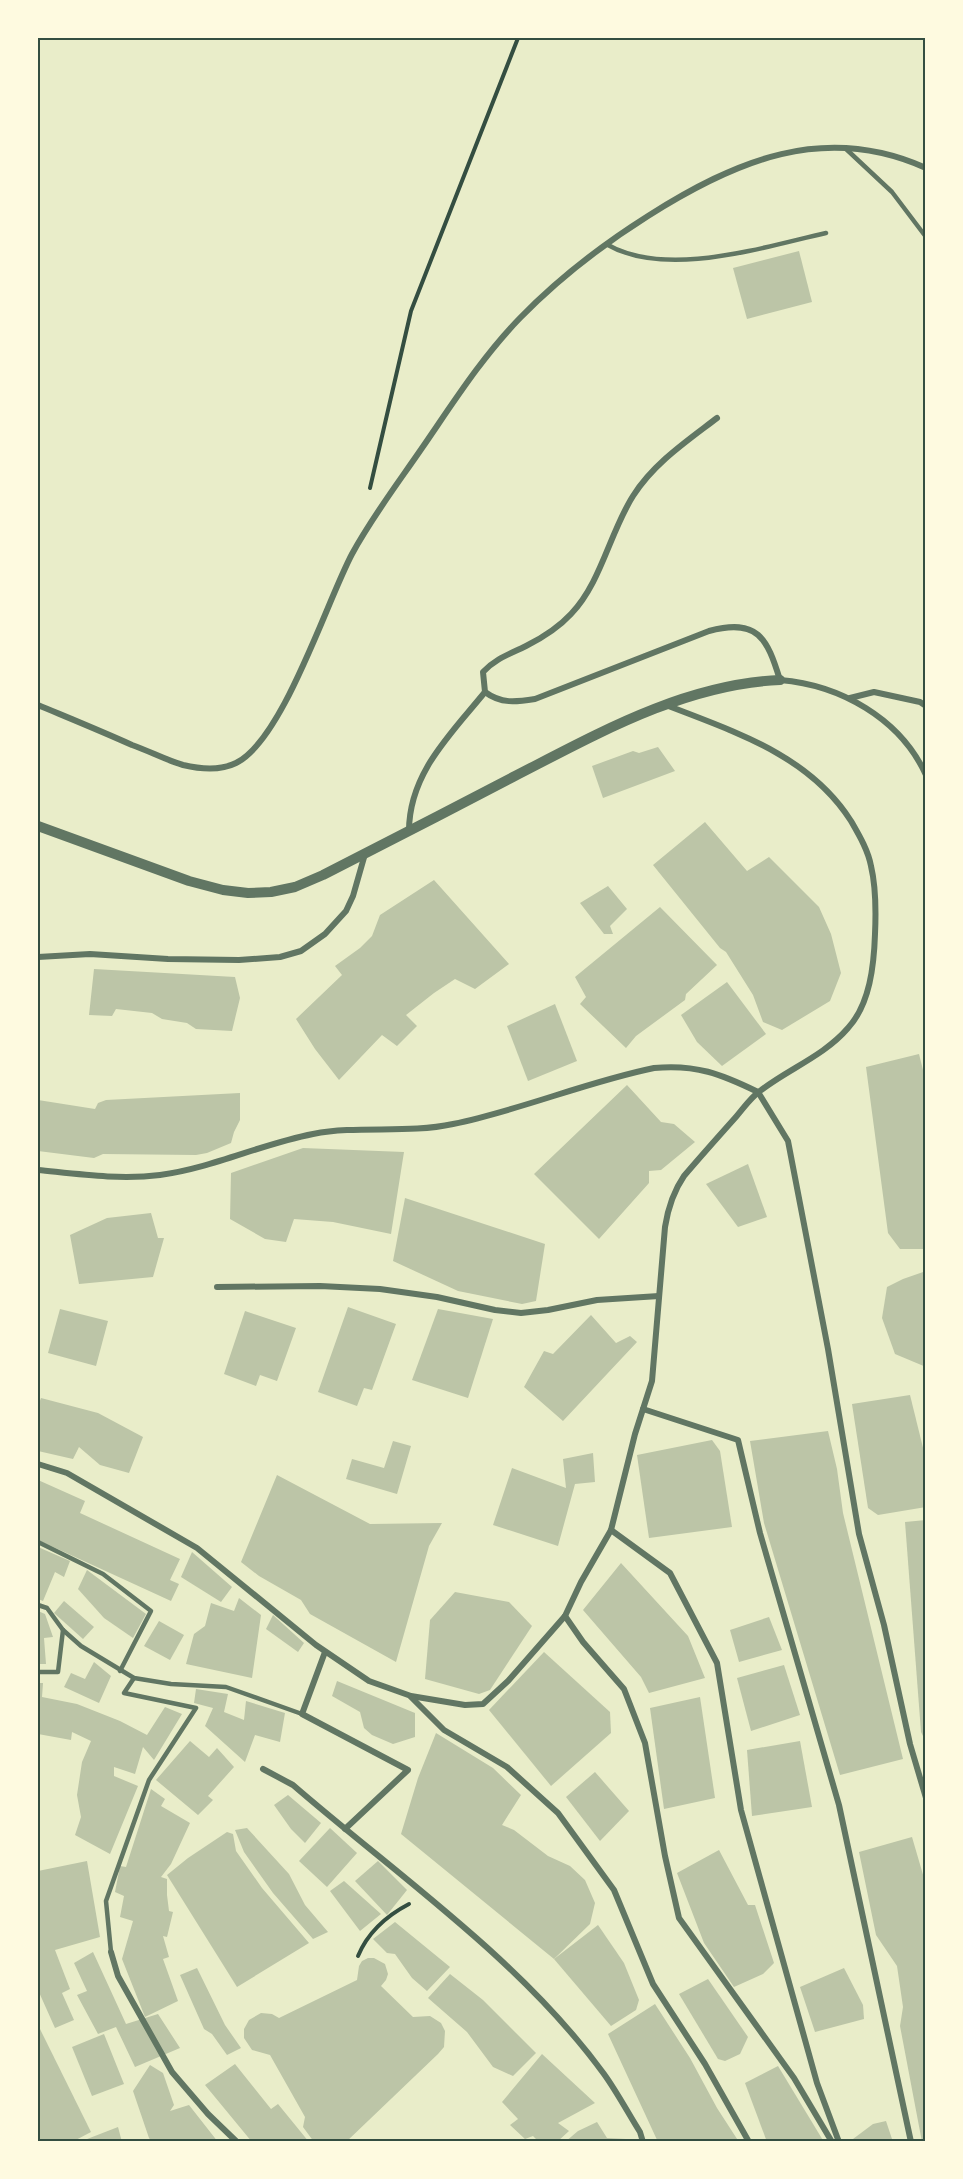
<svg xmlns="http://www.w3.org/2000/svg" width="963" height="2179" font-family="Ubuntu,sans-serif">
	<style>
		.building { fill: #bcc5a7 }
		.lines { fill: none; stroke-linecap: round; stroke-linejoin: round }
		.path { stroke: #344e41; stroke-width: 4 }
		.service { stroke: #617663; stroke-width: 4.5 }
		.minor { stroke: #617663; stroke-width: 6 }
		.tertiary { stroke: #617663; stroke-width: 10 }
		.neatline { fill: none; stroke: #344e41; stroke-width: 2 }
	</style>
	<rect width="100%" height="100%" fill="#e9edc9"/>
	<g class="building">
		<path d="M799 251 812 302 747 319 733 268Z"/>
		<path d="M658 747 675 771 603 798 592 766 633 751 639 753Z"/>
		<path d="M705 822 747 871 769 857 819 907 831 934 841 973 830 1001 782 1030 763 1022 753 995 726 952 720 948 653 865Z"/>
		<path d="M434 880 509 964 475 989 455 979 434 993 406 1015 417 1026 397 1046 382 1035 339 1080 315 1049 296 1019 342 975 335 966 360 948 372 936 380 915Z"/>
		<path d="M608 886 627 909 610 926 613 934H604L580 903Z"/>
		<path d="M660 907 717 965 686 994 685 1000 636 1036 626 1048 580 1004 586 997 575 977Z"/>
		<path d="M94 969 235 977 240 998 232 1031 196 1029 187 1023 162 1019 152 1013 116 1009 112 1016 89 1015Z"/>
		<path d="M727 982 766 1034 722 1066 697 1042 681 1015Z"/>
		<path d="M555 1004 577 1061 528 1081 507 1026Z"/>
		<path d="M919 1054 926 1082V1097L923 1098 926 1113V1249H900L888 1233 866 1067Z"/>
		<path d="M627 1085 661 1122 674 1124 695 1142 661 1170 649 1171V1183L599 1239 534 1174Z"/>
		<path d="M240 1093V1120L234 1132 231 1143 207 1153 196 1155 103 1154 94 1158 38 1151V1100L95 1109 98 1103 106 1100Z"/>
		<path d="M303 1148 404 1152 391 1234 333 1222 294 1219 286 1242 265 1239 230 1219 231 1173Z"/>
		<path d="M748 1164 767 1217 738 1227 706 1184Z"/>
		<path d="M405 1198 545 1244 536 1301 522 1304 458 1291 393 1261Z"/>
		<path d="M151 1213 158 1238H164L153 1277 79 1284 70 1235 107 1218Z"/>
		<path d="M926 1271V1367L895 1354 882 1318 887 1287 903 1279Z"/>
		<path d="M348 1307 396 1324 372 1390 364 1388 357 1406 318 1392Z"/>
		<path d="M60 1309 108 1321 96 1366 48 1353Z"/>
		<path d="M438 1309 493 1319 468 1398 412 1380Z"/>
		<path d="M245 1311 296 1328 277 1381 260 1375 256 1386 224 1374Z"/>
		<path d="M591 1315 616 1343 630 1336 637 1342 563 1421 524 1387 544 1351 553 1354Z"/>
		<path d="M910 1395 926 1460V1507L878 1515 868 1508 852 1404Z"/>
		<path d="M41 1398 98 1413 143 1437 129 1473 100 1465 79 1447 73 1459 38 1451V1406Z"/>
		<path d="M828 1431 837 1469 843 1513 903 1759 840 1775 764 1523 750 1441Z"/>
		<path d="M712 1440 720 1451 732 1527 649 1538 637 1455Z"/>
		<path d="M393 1441 411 1446 397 1494 346 1479 352 1459 384 1468Z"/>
		<path d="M593 1453 595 1482 575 1484 558 1546 493 1525 512 1468 566 1488 563 1459Z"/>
		<path d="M277 1475 370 1524 442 1523 429 1546 396 1662 310 1614 301 1600 259 1576 241 1562Z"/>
		<path d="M38 1480 85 1501 80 1513 180 1559 170 1580 179 1584 171 1601 38 1540Z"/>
		<path d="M926 1520V1742L921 1732 905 1522Z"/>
		<path d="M38 1547 70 1561 64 1577 55 1572 43 1601 38 1599Z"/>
		<path d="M192 1552 232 1587 221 1602 181 1577Z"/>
		<path d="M621 1563 688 1636 705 1678 649 1693 641 1677 583 1610Z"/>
		<path d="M87 1570 146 1614 133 1638 104 1618 78 1589Z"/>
		<path d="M455 1592 509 1602 532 1626 490 1690 479 1694 425 1679 430 1620Z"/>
		<path d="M239 1598 261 1615 252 1678 186 1664 194 1634 205 1626 211 1603 234 1611Z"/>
		<path d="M64 1601 94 1627 83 1639 54 1613Z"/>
		<path d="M38 1611 45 1614 53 1637 44 1638 46 1664H38Z"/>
		<path d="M273 1615 304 1643 298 1652 266 1629Z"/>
		<path d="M769 1617 782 1650 739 1662 730 1630Z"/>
		<path d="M159 1621 184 1635 170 1660 144 1646Z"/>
		<path d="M544 1652 610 1712 611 1733 551 1786 489 1710Z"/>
		<path d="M94 1662 111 1676 99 1703 64 1687 71 1673 85 1679Z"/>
		<path d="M784 1665 800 1715 751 1731 737 1678Z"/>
		<path d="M337 1681 415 1713V1737L393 1744 372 1735 364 1728 360 1712 332 1696Z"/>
		<path d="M38 1683H43L42 1697 77 1704 120 1721 147 1735 165 1707 182 1714 154 1760 143 1747 135 1774 114 1767V1776L138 1786 110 1854 75 1835 81 1817 77 1795 82 1762 91 1741 72 1732 71 1740 38 1734Z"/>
		<path d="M196 1689 228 1694 224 1712 244 1720 246 1701 285 1713 280 1742 255 1735 245 1762 205 1726 213 1708 194 1703Z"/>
		<path d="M700 1697 715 1798 664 1809 650 1708Z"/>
		<path d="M436 1733 493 1768 521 1795 502 1825 514 1830 548 1856 570 1866 585 1880 595 1903 590 1924 554 1959 401 1834 418 1778Z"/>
		<path d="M190 1741 209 1757 217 1748 234 1767 208 1796 213 1800 198 1815 156 1780Z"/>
		<path d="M800 1741 812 1807 752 1816 747 1750Z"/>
		<path d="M595 1772 629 1811 600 1841 566 1797Z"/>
		<path d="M151 1789 165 1799 161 1806 190 1823 171 1864 161 1877 167 1879V1895L169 1911 173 1912 167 1937 163 1936 169 1957 163 1959 178 2001 145 2017 122 1959 133 1921 120 1917 124 1896 115 1892 120 1866 126 1867Z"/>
		<path d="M288 1795 321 1823 305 1843 291 1829 274 1805Z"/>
		<path d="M247 1828 289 1874 305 1905 328 1932 313 1939 273 1893 244 1852 235 1830Z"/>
		<path d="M330 1828 357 1853 327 1887 299 1861Z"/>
		<path d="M227 1832 233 1834 236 1851 262 1888 309 1943 237 1987 167 1875 188 1858Z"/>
		<path d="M912 1837 926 1885V2142H922L900 2026 903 2007 897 1966 876 1935 859 1852Z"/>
		<path d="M719 1850 748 1905H755L774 1963 763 1974 734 1987 704 1943 677 1873Z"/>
		<path d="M87 1861 100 1937 55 1950 70 1989 62 1993 74 2020 55 2028 38 1990V1871Z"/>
		<path d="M378 1861 407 1890 387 1915 355 1881Z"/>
		<path d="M344 1881 381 1914 360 1931 330 1891Z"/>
		<path d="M395 1922 450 1967 427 1991 412 1978 395 1954 387 1953 373 1939Z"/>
		<path d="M598 1925 624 1963 639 2000 636 2010 611 2026 554 1959Z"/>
		<path d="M93 1952 126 2024 158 2014 180 2048 135 2067 116 2027 98 2034 77 1995 87 1991 74 1963Z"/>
		<path d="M368 1958H374L385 1964 388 1974 386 1980 381 1986 413 2017 430 2016 441 2023 445 2031 444 2047 438 2054 346 2142H314L303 2127 305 2117 270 2055 252 2050 244 2038V2029L249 2020 261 2013 272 2014 279 2018 357 1980 359 1966 362 1961Z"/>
		<path d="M197 1968 225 2025 241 2048 227 2055 212 2034 204 2029 180 1975Z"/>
		<path d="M844 1968 863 2005 864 2019 815 2032 800 1987Z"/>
		<path d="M450 1974 483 2000 536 2053 513 2076 493 2067 467 2032 428 1998Z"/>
		<path d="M708 1979 748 2037 740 2054 725 2061 718 2059 679 1994Z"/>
		<path d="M655 2004 690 2058 717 2108 739 2142H658L608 2034Z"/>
		<path d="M38 2025 91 2132 72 2142H40L38 2137Z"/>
		<path d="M104 2034 124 2084 92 2096 72 2047Z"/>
		<path d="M542 2054 595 2103 558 2123 569 2131 557 2142H539L533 2136 525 2139 510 2125 518 2119 502 2102Z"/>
		<path d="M235 2064 271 2109 278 2104 309 2142H252L205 2085Z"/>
		<path d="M150 2065 163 2073 174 2105 170 2111 189 2105 218 2142H152L149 2138 133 2091Z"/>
		<path d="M778 2066 824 2142H767L745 2083Z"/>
		<path d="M886 2121 893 2142H854L853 2139 873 2124Z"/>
		<path d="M597 2122 607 2138 626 2139 627 2142H565L578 2131Z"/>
		<path d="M118 2127 122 2142H82V2141Z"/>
	</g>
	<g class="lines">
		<g class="path">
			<path d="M370 488 411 311 518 38"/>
			<path d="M358 1956C368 1932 386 1916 409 1904"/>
		</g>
		<g class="service">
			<path d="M845 148 892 192 926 237"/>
			<path d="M606 244C666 279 763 247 826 233"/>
			<path d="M38 1542 103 1574 151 1611 120 1671"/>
			<path d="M38 1605 47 1608 63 1630 81 1646 134 1678 171 1684 226 1687 302 1714"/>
			<path d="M38 1672H58L63 1630"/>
			<path d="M111 1952 106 1901 149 1780 196 1708 124 1693 134 1678"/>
		</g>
		<g class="minor">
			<path d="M717 418C687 441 654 463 633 496 610 532 601 583 571 614 559 627 542 638 526 646 510 654 496 658 483 672L485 692C501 704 516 702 535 699L709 631C758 618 767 638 780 680 840 685 900 718 926 775"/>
			<path d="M850 698 874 692 920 702 926 706"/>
			<path d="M38 705C69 718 101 731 132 745 149 751 166 760 183 765 200 769 220 771 236 763 283 740 326 603 352 554 372 517 398 483 422 448 453 403 482 357 520 318 558 279 602 245 648 216 735 161 824 122 926 168"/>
			<path d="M409 831C409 773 451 734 485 692"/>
			<path d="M38 957 90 954 168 959 239 960 280 957 301 951 325 934 346 911 353 896 365 854"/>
			<path d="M758 1092 788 1141 828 1349 859 1534 884 1625 910 1744 926 1798"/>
			<path d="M38 1170C78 1174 119 1180 160 1175 212 1168 261 1144 313 1134 359 1125 407 1134 453 1124 521 1110 586 1082 654 1068 696 1064 721 1074 758 1092"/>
			<path d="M217 1287 320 1286 380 1289 437 1297 495 1310 521 1313 548 1310 597 1300 659 1296"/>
			<path d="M643 1409 738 1440 760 1533 839 1805 911 2142"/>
			<path d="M38 1464 67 1473 197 1548 316 1645 369 1681 411 1696 465 1705 483 1704 508 1681 565 1616 581 1582 611 1530 635 1434 652 1381 665 1227C668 1208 673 1192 684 1176 701 1156 718 1137 735 1118 743 1109 750 1098 760 1091 788 1069 824 1056 848 1028 870 1004 874 965 875 934 876 912 876 887 871 866 868 850 859 835 851 821 809 755 735 732 666 705"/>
			<path d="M611 1530 670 1573 717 1663 741 1810 817 2083 839 2142"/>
			<path d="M565 1616 583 1642 624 1689 645 1743 665 1856 679 1918 794 2078 832 2142"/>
			<path d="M325 1652 302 1714 408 1770 345 1829"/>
			<path d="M411 1697 444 1730 507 1767 558 1813 614 1890 653 1984 705 2064 749 2142"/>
			<path d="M263 1769 293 1785C398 1876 521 1960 604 2074 617 2092 628 2113 640 2132L643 2142"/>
			<path d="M111 1952 118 1976 172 2072 208 2114 237 2142"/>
		</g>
		<path class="tertiary" d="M38 826 189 881 223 890 248 893 271 892 295 887 323 875C386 843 450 810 513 777 597 734 684 684 780 680"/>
	</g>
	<rect width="963" height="2179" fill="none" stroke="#fefae0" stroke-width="78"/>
	<rect x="39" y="39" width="885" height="2101" class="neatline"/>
</svg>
